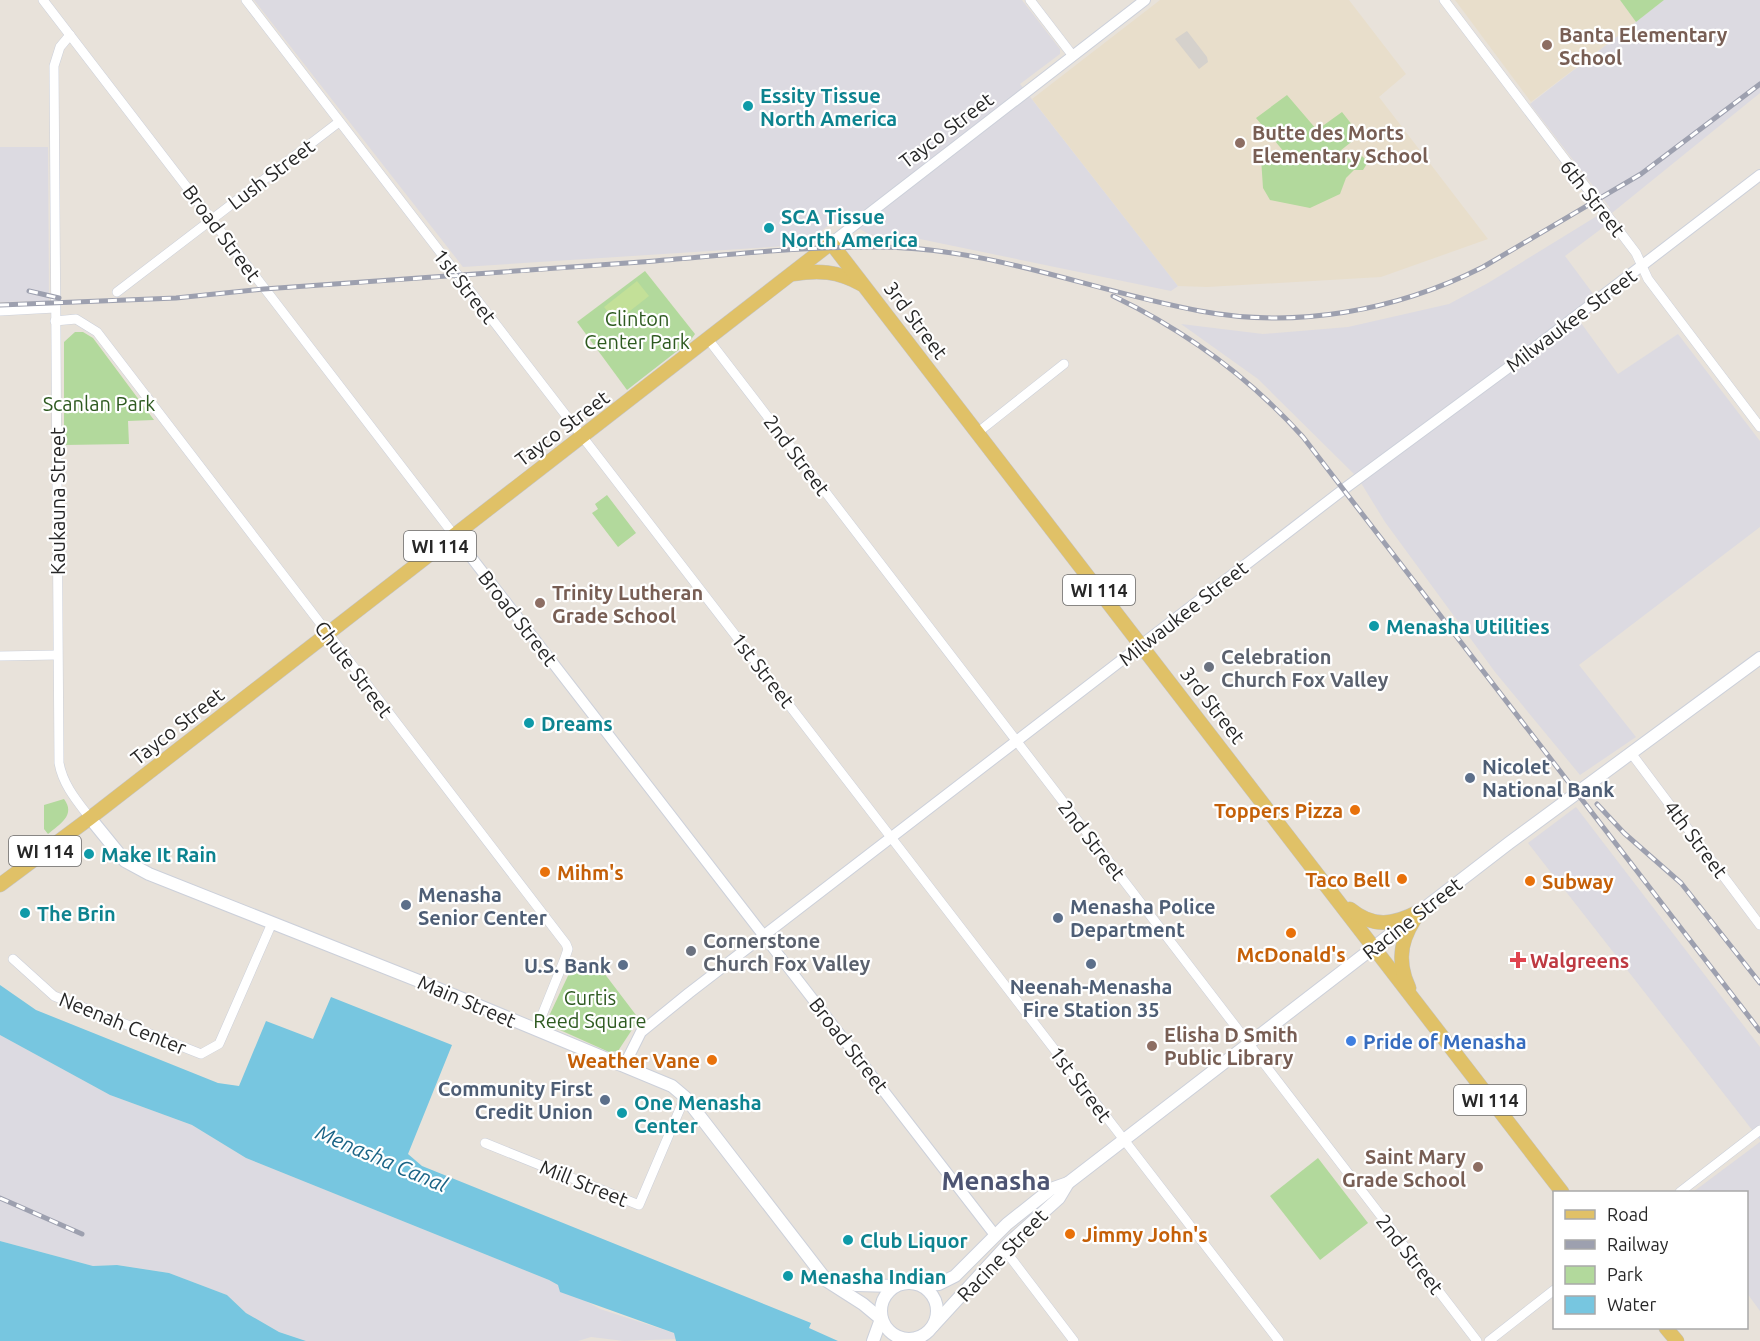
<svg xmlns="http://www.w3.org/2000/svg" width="1760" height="1341" font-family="Ubuntu,sans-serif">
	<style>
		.industrial { fill: #dcdae1 }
		.education { fill: #e8decb }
		.green { fill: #b2d99c }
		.pitch { fill: #c3e098 }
		.plaza { fill: #d5d1cc }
		.water { fill: #77c6e0 }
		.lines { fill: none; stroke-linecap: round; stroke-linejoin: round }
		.minor-casing { stroke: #ccd0da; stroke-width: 10 }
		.tertiary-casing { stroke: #ccd0da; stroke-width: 12 }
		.secondary-casing { stroke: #ccd0da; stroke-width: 14 }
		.primary-casing { stroke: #c3c3c3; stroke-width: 15 }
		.minor { stroke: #fff; stroke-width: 9 }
		.tertiary { stroke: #fff; stroke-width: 10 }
		.secondary { stroke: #fff; stroke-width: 12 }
		.primary { stroke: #e0c167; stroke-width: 14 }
		.rail-casing { stroke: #9da0af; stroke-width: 5 }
		.rail { stroke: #fff; stroke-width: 3; stroke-dasharray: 9; stroke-linecap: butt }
		.education-dot { fill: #8d6e63; stroke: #fff; stroke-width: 2 }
		.culture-dot { fill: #0f9aa8; stroke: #fff; stroke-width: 2 }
		.worship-dot { fill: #6b7280; stroke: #fff; stroke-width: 2 }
		.service-dot { fill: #5c6f8a; stroke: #fff; stroke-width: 2 }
		.food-dot { fill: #e8710a; stroke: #fff; stroke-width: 2 }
		.health-dot { fill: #e0444e; stroke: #fff; stroke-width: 2 }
		.shop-dot { fill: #3f7fe0; stroke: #fff; stroke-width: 2 }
		.labels { text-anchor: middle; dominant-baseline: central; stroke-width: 4.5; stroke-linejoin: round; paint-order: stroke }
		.shield { fill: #fff; stroke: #686868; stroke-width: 1.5 }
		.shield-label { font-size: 18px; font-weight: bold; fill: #272727 }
		.education-label { font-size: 20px; font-weight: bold; fill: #785e54; stroke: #fff; text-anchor: start }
		.culture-label { font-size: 20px; font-weight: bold; fill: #0d838f; stroke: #fff; text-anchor: start }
		.street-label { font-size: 20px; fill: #272727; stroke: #fff }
		.park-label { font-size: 20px; fill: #2e5a20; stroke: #fff }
		.worship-label { font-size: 20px; font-weight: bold; fill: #5b616d; stroke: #fff; text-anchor: start }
		.service-label { font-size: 20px; font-weight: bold; fill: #4e5e75; stroke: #fff; text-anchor: start }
		.food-label { font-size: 20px; font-weight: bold; fill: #c56008; stroke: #fff; text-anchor: end }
		.health-label { font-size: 20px; font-weight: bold; fill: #be3a42; stroke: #fff; text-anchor: start }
		.shop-label { font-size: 20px; font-weight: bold; fill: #366cbe; stroke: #fff; text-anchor: start }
		.water-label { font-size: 21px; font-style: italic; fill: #1b6486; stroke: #fff }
		.district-label { font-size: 26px; font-weight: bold; fill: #4d5472; stroke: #fff }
	</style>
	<rect width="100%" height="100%" fill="#e8e2da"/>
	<g class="industrial">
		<path d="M254 0H1022L1060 49V54L1020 84 1178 286 1171 291 915 238 870 235 840 217 802 245 463 267Z"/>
		<path d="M1664 0H1760V93L1602 221 1605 226 1565 256 1597 299 1576 316 1618 374 1678 334 1760 441V527L1579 665 1636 737 1580 775 1495 672 1385 522 1358 478 1258 379 1181 324 1263 334 1348 327 1449 304 1488 283 1610 208 1530 104Z"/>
		<path d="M0 147H48L49 301 0 302Z"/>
		<path d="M1576 807 1760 1047V1140L1528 843Z"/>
		<path d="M0 1035 110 1095 192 1125 246 1158 549 1280 600 1309 674 1333 677 1339 624 1341 591 1337 578 1341H306L279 1332 246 1313 227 1295 169 1273 118 1265 93 1266 0 1241Z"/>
		<path d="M1760 1142V1311L1747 1293 1746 1192H1693Z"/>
	</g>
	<g class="education">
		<path d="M1160 0H1349L1406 74 1379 97 1488 239 1381 277 1207 287 1178 286 1032 99Z"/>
		<path d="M1455 0H1620L1636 22 1531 102Z"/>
	</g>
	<g class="green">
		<path d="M1620 0H1664L1636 22Z"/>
		<path d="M1287 95 1317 130 1342 112 1360 135 1340 151 1349 159 1361 155 1368 162 1363 170H1354L1346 178 1340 194 1310 208 1270 200 1263 188 1261 158 1265 155 1294 164 1256 118Z"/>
		<path d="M645 271 695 334 690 341 627 390 577 322Z"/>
		<path d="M75 332H83L93 338 154 420 128 421 129 444 64 445V342Z"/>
		<path d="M607 495 636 533 618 547 592 513 598 509 595 504Z"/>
		<path d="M64 799C76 815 60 824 48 834L44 829V805Z"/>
		<path d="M575 961 595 969H601L639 1019 618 1051 609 1052 551 1026 549 1016Z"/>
		<path d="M1318 1158 1368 1223 1320 1260 1270 1196Z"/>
	</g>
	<path class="pitch" d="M637 281 649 296 616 322 604 307Z"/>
	<path class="plaza" d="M1187 31 1207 57 1208 62 1199 69 1175 39Z"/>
	<g class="water">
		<path d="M0 985 36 1010 218 1083 239 1086 266 1021 313 1039 331 997 452 1045 408 1154 422 1166 811 1323 809 1328 838 1341H676L674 1333 560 1292 558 1285 549 1280 246 1158 192 1125 110 1095 0 1035Z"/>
		<path d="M0 1241 93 1266 117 1265 169 1273 227 1295 246 1313 279 1332 306 1341H0Z"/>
	</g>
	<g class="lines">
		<g class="minor-casing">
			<g id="minor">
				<path d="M43 0 454 535"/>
				<path d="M246 0 1279 1341"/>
				<path d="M1030 0 1073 56"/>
				<path d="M1444 0 1636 253 1648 279 1760 427"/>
				<path d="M70 35 60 47 54 66 59 763C63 785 77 801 90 818"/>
				<path d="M117 292 339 122"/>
				<path d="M0 311 55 308"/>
				<path d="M55 321 76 319 97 332 566 944 568 949 565 958 536 1030"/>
				<path d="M708 339 1477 1341"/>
				<path d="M977 433 1064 364"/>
				<path d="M0 656 57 655"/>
				<path d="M1631 753 1760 925"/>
				<path d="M13 959 54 996 201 1054 219 1044 272 923"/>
				<path d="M485 1143 639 1205 685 1097"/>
				<path d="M1680 1192 1760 1130"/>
				<path d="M1004 1249 1074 1341"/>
				<path d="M1489 1341 1554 1290"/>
			</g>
		</g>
		<g class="tertiary-casing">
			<g id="tertiary">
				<path d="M831 243 1145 0"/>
				<path d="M454 535 995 1235"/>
				<path d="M624 1066 641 1032 689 993 1344 489 1520 359 1760 175"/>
			</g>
		</g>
		<g class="secondary-casing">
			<g id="secondary">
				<path d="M90 818 125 861 149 874 429 985 672 1086 685 1097 827 1281 863 1304 881 1319 873 1341"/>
				<path d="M834 1278 856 1285 895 1286"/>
				<circle cx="909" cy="1311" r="28"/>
				<path d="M922 1285 939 1284 955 1276 1007 1224 1051 1189 1068 1183"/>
				<path d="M933 1326 1010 1242 1059 1198 1068 1183 1509 843 1760 658"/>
			</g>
		</g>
		<g class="primary-casing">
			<g id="primary">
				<path d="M793 274C819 270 837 271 861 284"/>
				<path d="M0 885 90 818 831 243 1562 1192"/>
				<path d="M1350 909C1373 928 1393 925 1418 912"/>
				<path d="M1409 988C1395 958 1402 935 1421 910"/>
				<path d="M1666 1328 1677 1341"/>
			</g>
		</g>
		<use href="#minor" class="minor"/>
		<use href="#tertiary" class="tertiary"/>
		<use href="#secondary" class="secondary"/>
		<use href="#primary" class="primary"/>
		<g class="rail-casing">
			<g id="rail">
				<path d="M29 291 59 298"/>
				<path d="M1113 296C1186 331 1250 378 1303 437L1760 1031"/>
				<path d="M0 305 176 298 264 289C394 280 524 271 655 261 729 255 804 246 878 247 990 247 1091 291 1200 311 1296 329 1396 311 1483 267L1641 174 1760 84"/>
				<path d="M1597 804 1624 833 1681 883 1760 983"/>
				<path d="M0 1198 82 1234"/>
			</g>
		</g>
		<use href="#rail" class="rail"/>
	</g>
	<g class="education-dot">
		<circle cx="1547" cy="45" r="6"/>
		<circle cx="1240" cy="143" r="6"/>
		<circle cx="540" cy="603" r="6"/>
		<circle cx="1152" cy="1046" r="6"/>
		<circle cx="1478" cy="1167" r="6"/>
	</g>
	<g class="culture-dot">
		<circle cx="748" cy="106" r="6"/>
		<circle cx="769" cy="228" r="6"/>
		<circle cx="1374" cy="626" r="6"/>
		<circle cx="529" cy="723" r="6"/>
		<circle cx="89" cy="854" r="6"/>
		<circle cx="25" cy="913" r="6"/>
		<circle cx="622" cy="1113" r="6"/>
		<circle cx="848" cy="1240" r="6"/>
		<circle cx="788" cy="1276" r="6"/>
	</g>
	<g class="worship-dot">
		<circle cx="1209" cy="667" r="6"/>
		<circle cx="691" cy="951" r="6"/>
	</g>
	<g class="service-dot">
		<circle cx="1470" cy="778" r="6"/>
		<circle cx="406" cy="905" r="6"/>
		<circle cx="1058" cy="918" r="6"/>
		<circle cx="1091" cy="964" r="6"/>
		<circle cx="623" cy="965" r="6"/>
		<circle cx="605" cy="1100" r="6"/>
	</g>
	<g class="food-dot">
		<circle cx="1355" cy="810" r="6"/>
		<circle cx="545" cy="872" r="6"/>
		<circle cx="1402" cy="879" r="6"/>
		<circle cx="1530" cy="881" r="6"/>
		<circle cx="1291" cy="933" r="6"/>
		<circle cx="712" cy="1060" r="6"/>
		<circle cx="1070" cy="1234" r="6"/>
	</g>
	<path class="health-dot" d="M1515 951h6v6h6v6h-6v6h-6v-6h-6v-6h6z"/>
	<circle class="shop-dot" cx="1351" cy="1041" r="6"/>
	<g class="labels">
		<g class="shield">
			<rect x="404" y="531" width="72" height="30" rx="4.5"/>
			<rect x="1063" y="575" width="72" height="30" rx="4.5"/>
			<rect x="9" y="836" width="72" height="30" rx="4.5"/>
			<rect x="1454" y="1085" width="72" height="30" rx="4.5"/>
		</g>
		<g class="shield-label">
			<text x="440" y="546">WI 114</text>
			<text x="1099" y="590">WI 114</text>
			<text x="45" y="851">WI 114</text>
			<text x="1490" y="1100">WI 114</text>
		</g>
		<g class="education-label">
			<text x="1559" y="34">Banta Elementary<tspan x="1559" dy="23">School</tspan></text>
			<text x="1252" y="132">Butte des Morts<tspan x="1252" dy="23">Elementary School</tspan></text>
			<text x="552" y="592">Trinity Lutheran<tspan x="552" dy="23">Grade School</tspan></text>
			<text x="1164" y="1034">Elisha D Smith<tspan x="1164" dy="23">Public Library</tspan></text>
			<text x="1466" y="1156" text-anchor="end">Saint Mary<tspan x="1466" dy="23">Grade School</tspan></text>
		</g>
		<g class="culture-label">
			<text x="760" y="95">Essity Tissue<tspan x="760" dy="23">North America</tspan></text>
			<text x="781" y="216">SCA Tissue<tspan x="781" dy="23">North America</tspan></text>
			<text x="1386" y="626">Menasha Utilities</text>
			<text x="541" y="723">Dreams</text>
			<text x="101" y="854">Make It Rain</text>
			<text x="37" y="913">The Brin</text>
			<text x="634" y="1102">One Menasha<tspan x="634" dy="23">Center</tspan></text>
			<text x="860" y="1240">Club Liquor</text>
			<text x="800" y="1276">Menasha Indian</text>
		</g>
		<g class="street-label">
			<text transform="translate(946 130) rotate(-37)">Tayco Street</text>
			<text transform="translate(271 174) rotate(-37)">Lush Street</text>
			<text transform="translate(1593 198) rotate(52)">6th Street</text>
			<text transform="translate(222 233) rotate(53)">Broad Street</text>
			<text transform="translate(465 286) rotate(52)">1st Street</text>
			<text transform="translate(916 320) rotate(53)">3rd Street</text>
			<text transform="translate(1571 320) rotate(-37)">Milwaukee Street</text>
			<text transform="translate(562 428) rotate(-37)">Tayco Street</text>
			<text transform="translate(797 455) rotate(53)">2nd Street</text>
			<text transform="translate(57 501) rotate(-90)">Kaukauna Street</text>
			<text transform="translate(1183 613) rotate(-38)">Milwaukee Street</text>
			<text transform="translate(518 618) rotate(52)">Broad Street</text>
			<text transform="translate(354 669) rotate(53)">Chute Street</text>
			<text transform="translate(763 670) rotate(52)">1st Street</text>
			<text transform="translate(1213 705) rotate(52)">3rd Street</text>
			<text transform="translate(177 726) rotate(-38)">Tayco Street</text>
			<text transform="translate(1696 839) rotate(53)">4th Street</text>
			<text transform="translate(1092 840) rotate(52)">2nd Street</text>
			<text transform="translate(1412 918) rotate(-38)">Racine Street</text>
			<text transform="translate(467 1001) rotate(23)">Main Street</text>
			<text transform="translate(123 1023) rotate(22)">Neenah Center</text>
			<text transform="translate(849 1045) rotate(52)">Broad Street</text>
			<text transform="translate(1081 1084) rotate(53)">1st Street</text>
			<text transform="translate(584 1183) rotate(22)">Mill Street</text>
			<text transform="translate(1410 1254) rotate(52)">2nd Street</text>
			<text transform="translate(1002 1255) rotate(-46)">Racine Street</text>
		</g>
		<g class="park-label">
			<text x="637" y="318">Clinton<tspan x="637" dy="23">Center Park</tspan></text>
			<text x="99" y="403">Scanlan Park</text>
			<text x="590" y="997">Curtis<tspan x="590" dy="23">Reed Square</tspan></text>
		</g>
		<g class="worship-label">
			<text x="1221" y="656">Celebration<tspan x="1221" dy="23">Church Fox Valley</tspan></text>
			<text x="703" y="940">Cornerstone<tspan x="703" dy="23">Church Fox Valley</tspan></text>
		</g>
		<g class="service-label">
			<text x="1482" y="766">Nicolet<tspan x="1482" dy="23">National Bank</tspan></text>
			<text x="418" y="894">Menasha<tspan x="418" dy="23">Senior Center</tspan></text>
			<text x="1070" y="906">Menasha Police<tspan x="1070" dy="23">Department</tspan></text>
			<text x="611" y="965" text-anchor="end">U.S. Bank</text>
			<text x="1091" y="986" text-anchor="middle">Neenah-Menasha<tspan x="1091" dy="23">Fire Station 35</tspan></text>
			<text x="593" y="1088" text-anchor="end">Community First<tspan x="593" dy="23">Credit Union</tspan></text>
		</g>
		<g class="food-label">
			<text x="1343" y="810">Toppers Pizza</text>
			<text x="557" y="872" text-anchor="start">Mihm's</text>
			<text x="1390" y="879">Taco Bell</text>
			<text x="1542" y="881" text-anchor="start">Subway</text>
			<text x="1291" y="954" text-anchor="middle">McDonald's</text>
			<text x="700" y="1060">Weather Vane</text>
			<text x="1082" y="1234" text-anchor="start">Jimmy John's</text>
		</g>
		<g class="health-label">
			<text x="1530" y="960">Walgreens</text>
		</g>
		<g class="shop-label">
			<text x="1363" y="1041">Pride of Menasha</text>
		</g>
		<g class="water-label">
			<text transform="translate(382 1158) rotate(23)">Menasha Canal</text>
		</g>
		<g class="district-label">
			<text x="996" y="1180">Menasha</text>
		</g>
	</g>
	<rect x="1553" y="1191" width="195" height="138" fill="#ffffff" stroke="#a9a9a9" stroke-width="1.5"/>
	<rect x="1565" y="1210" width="30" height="9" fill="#e0c167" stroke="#a9a9a9" stroke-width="1.5"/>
	<text x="1607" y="1221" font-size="18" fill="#272727">Road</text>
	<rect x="1565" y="1240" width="30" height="9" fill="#9da0af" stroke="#a9a9a9" stroke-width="1.5"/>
	<text x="1607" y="1251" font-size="18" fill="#272727">Railway</text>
	<rect x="1565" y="1266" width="30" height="18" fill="#b2d99c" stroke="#a9a9a9" stroke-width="1.5"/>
	<text x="1607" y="1281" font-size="18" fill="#272727">Park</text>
	<rect x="1565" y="1296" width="30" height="18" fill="#77c6e0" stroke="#a9a9a9" stroke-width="1.5"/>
	<text x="1607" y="1311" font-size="18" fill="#272727">Water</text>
</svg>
